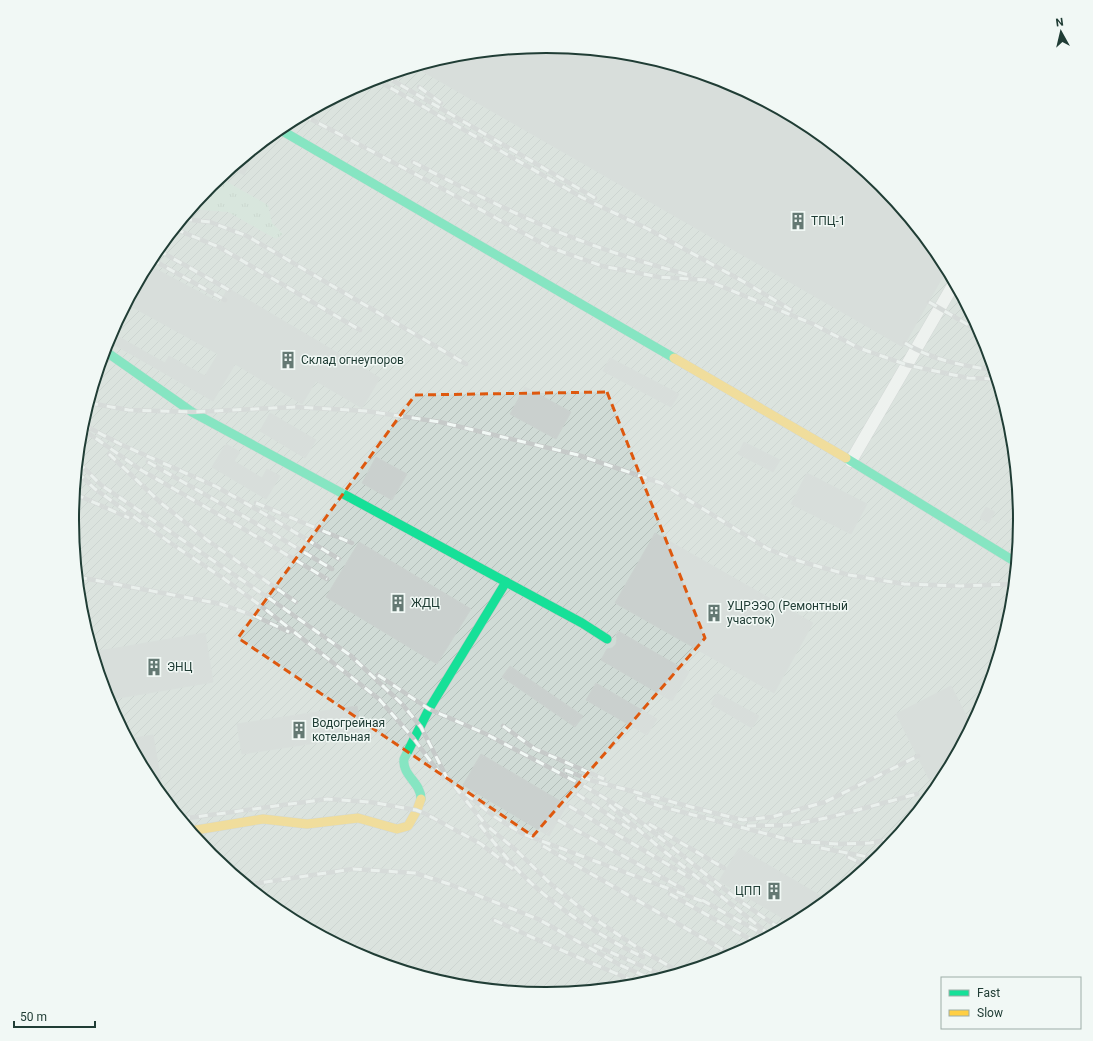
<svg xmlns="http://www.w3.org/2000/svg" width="1093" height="1041" font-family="Roboto,sans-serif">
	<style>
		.industrial { fill: url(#industrial-furrows) }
		.grass { fill: url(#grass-tufts) }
		.building { fill: #cad0ce; stroke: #cbd2cf }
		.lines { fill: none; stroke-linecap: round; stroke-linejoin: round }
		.street-casing { stroke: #c0c6c3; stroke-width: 13 }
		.fast-casing { stroke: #bec7c3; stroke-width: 10 }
		.slow-casing { stroke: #bec7c3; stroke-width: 10 }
		.street { stroke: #fbfcfb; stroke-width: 12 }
		.fast { stroke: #16e098; stroke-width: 9 }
		.slow { stroke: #ffcf43; stroke-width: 9 }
		.rail-casing { stroke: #c6cac9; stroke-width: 4.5 }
		.rail { stroke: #f1f8f5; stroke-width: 3; stroke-dasharray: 9; stroke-linecap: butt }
		.marked { fill: none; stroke: #de580e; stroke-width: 3; stroke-dasharray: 8 5; stroke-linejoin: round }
		.labels { text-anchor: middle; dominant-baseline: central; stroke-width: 3; stroke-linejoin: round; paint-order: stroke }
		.poi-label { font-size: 12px; fill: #203d35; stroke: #f1f8f5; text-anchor: start }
		.rim { fill: none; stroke: #203d35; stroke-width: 2 }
	</style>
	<defs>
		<pattern id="industrial-furrows" width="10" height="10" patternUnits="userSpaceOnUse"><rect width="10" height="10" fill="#d0dbd6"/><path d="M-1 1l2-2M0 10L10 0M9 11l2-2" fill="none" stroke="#b2bdb8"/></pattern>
		<pattern id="grass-tufts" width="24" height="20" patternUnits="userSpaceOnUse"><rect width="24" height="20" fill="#cbe3d3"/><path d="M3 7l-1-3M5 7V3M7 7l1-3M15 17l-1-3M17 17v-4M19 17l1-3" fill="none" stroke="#aec4b6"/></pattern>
	</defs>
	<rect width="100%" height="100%" fill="#e3e9e6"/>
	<circle class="industrial" cx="546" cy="520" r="473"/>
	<path class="grass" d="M220 178 268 205 272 223 283 234 276 239 228 212 191 209 211 185Z"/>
	<g class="building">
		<path d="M547 46 639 55 728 82 810 126 882 185 941 257 947 269 903 347 415 67 454 55Z"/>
		<path d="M242 160 249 164 244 175 231 168Z"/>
		<path d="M148 265 220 303 228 288 380 378 362 408 316 381 302 404 235 364 213 401 115 345 119 337 165 363 169 356 205 376 218 354 127 304Z"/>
		<path d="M610 358 679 394 671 407 603 371Z"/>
		<path d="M525 387 571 412 556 439 510 414Z"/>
		<path d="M270 413 316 440 305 458 260 431Z"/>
		<path d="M744 442 780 460 773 472 738 454Z"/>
		<path d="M226 444 240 452 234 461 262 478 267 469 280 476 266 499 212 467Z"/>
		<path d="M376 457 407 474 392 500 362 483Z"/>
		<path d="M807 473 867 504 851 534 791 504Z"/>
		<path d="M986 507 995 512 989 523 980 518Z"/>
		<path d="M655 533 813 623 774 693 615 603Z"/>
		<path d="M359 542 471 609 437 664 326 597Z"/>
		<path d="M618 631 689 672 672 701 601 660 607 649 612 648 616 644 617 639 616 634Z"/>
		<path d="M205 633 213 682 107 700 93 652Z"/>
		<path d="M510 666 583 716 575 727 502 677Z"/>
		<path d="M596 683 657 719 647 735 586 700Z"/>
		<path d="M951 686 972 727 949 768 929 779 896 714Z"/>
		<path d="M717 693 759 716 752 728 711 704Z"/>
		<path d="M357 706 362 736 242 754 237 724Z"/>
		<path d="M153 735 161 781 151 783 128 739Z"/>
		<path d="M481 754 567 805 549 836 463 785Z"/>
		<path d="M739 848 828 900 810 915 793 924 719 881Z"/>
	</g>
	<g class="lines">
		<g class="street-casing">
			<path id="street" d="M851 461 955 282"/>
		</g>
		<g class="fast-casing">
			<g id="fast">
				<path d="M279 129 674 358"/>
				<path d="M105 351 192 412 506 582"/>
				<path d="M846 458 1017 563"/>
				<path d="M421 799C421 782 402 776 404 759L429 709 506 582 582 623 607 639"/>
			</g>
		</g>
		<g class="slow-casing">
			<g id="slow">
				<path d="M674 358 846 458"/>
				<path d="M190 831 263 819 307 824 358 818 397 829 408 826 417 810 421 799"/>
			</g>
		</g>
		<use href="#street" class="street"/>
		<use href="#fast" class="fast"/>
		<use href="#slow" class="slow"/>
		<g class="rail-casing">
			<g id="rail">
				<path d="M385 76 595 198"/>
				<path d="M375 79 583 198 648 229 746 283 791 310"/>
				<path d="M419 87 441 103"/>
				<path d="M303 115 419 176 549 247 602 266 659 277 706 280 813 324 859 348 907 365 968 378 997 379"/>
				<path d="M413 162C457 185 502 208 547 227 593 247 641 262 689 275"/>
				<path d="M183 219 210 222 247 236 466 364"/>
				<path d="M175 229 219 247 360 330"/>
				<path d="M158 250 229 290"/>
				<path d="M151 259 225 300"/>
				<path d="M929 302 982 333"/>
				<path d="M905 343C932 360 963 366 994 370"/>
				<path d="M89 403 129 410 192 412 295 407 366 411 440 422 578 455 661 483 768 549 799 561 849 575 904 584 960 586 1015 584"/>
				<path d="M82 424 120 444 217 487 263 513 339 559"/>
				<path d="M81 428 141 470 242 528 327 579"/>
				<path d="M109 454 161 503 207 540 296 602"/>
				<path d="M78 462 101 485 279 605 350 655 402 704 421 727 446 776 486 825 517 851 552 885 592 917 638 948 681 973"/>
				<path d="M148 462 257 524 332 569"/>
				<path d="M77 472 95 489 172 544 223 578 265 609 379 699 414 739 443 778"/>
				<path d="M75 494 129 518"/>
				<path d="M256 503 352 543"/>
				<path d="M78 577 221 604 255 616 289 632"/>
				<path d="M378 675 429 709 486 734 586 787 628 812 737 899 782 930"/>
				<path d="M503 726 535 749 604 779"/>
				<path d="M565 770 590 780 710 812 743 820 772 817 825 802 918 756"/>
				<path d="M466 794 495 817 523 834 707 903"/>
				<path d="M577 794 630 829"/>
				<path d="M637 798 659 806 794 841 838 844 870 843 896 838"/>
				<path d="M609 805 665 852 765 931"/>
				<path d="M569 806 689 877"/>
				<path d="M181 819 327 799 370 802 416 810 426 814 481 844 513 869"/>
				<path d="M558 820 683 889"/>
				<path d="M649 824 724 868"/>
				<path d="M480 825C496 845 512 866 531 883 564 913 603 938 643 957"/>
				<path d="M747 826 790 825 831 817 917 794"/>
				<path d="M543 846 734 956"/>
				<path d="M821 848 879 859"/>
				<path d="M848 857 869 867"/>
				<path d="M246 885 353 869 415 873 449 884 538 919 620 965 656 981"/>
				<path d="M670 894 757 943"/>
				<path d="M702 900 768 937"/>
				<path d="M494 920 547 944 643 985"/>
				<path d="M594 945 667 977"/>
			</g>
		</g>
		<use href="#rail" class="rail"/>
	</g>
	<path d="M0 0H1093V1041H0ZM607 392 705 638 533 836 238 638 415 395Z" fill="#e3e9e6" fill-opacity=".55" fill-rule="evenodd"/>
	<path class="marked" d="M607 392 705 638 533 836 238 638 415 395Z"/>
	<defs>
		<g id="building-bare" transform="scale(1.38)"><path d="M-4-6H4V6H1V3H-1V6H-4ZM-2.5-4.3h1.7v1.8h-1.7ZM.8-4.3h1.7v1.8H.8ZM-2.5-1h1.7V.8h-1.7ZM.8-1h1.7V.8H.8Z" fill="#647973" stroke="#f1f8f5" stroke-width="2.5" paint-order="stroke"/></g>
	</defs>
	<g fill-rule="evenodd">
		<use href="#building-bare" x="798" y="221"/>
		<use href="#building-bare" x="288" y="360"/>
		<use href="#building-bare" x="398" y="603"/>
		<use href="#building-bare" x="714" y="613"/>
		<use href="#building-bare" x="154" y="667"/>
		<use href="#building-bare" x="299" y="730"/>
		<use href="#building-bare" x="774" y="891"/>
	</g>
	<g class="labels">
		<g class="poi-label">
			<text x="811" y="221">ТПЦ-1</text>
			<text x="301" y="360">Склад огнеупоров</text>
			<text x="411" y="603">ЖДЦ</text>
			<text x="727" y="606">УЦРЭЭО (Ремонтный<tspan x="727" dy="14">участок)</tspan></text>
			<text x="167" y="667">ЭНЦ</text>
			<text x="312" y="723">Водогрейная<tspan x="312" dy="14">котельная</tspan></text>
			<text x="761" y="891" text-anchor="end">ЦПП</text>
		</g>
	</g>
	<path d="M0 0H1093V1041H0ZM79 520a467 467 0 1 1 934 0a467 467 0 1 1-934 0Z" fill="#f1f8f5" fill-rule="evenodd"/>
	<path class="rim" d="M79 520a467 467 0 1 1 934 0a467 467 0 1 1-934 0Z"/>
	<rect x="941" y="977" width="140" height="52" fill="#f1f8f5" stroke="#9dada8"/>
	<rect x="949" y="990" width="20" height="6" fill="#16e098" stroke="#9dada8"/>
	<text x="977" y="997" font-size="12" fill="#203d35">Fast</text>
	<rect x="949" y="1010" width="20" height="6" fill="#ffcf43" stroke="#9dada8"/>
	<text x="977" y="1017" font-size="12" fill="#203d35">Slow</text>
	<g transform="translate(1061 32) rotate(352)" stroke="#f1f8f5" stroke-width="3" paint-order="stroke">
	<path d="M0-3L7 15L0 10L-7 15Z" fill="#203d35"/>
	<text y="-6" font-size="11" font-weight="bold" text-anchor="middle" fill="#203d35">N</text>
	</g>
	<path d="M14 1021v6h81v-6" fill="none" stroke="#203d35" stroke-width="2"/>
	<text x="20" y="1021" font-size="12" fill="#203d35" stroke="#f1f8f5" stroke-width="3" paint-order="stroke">50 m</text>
</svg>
